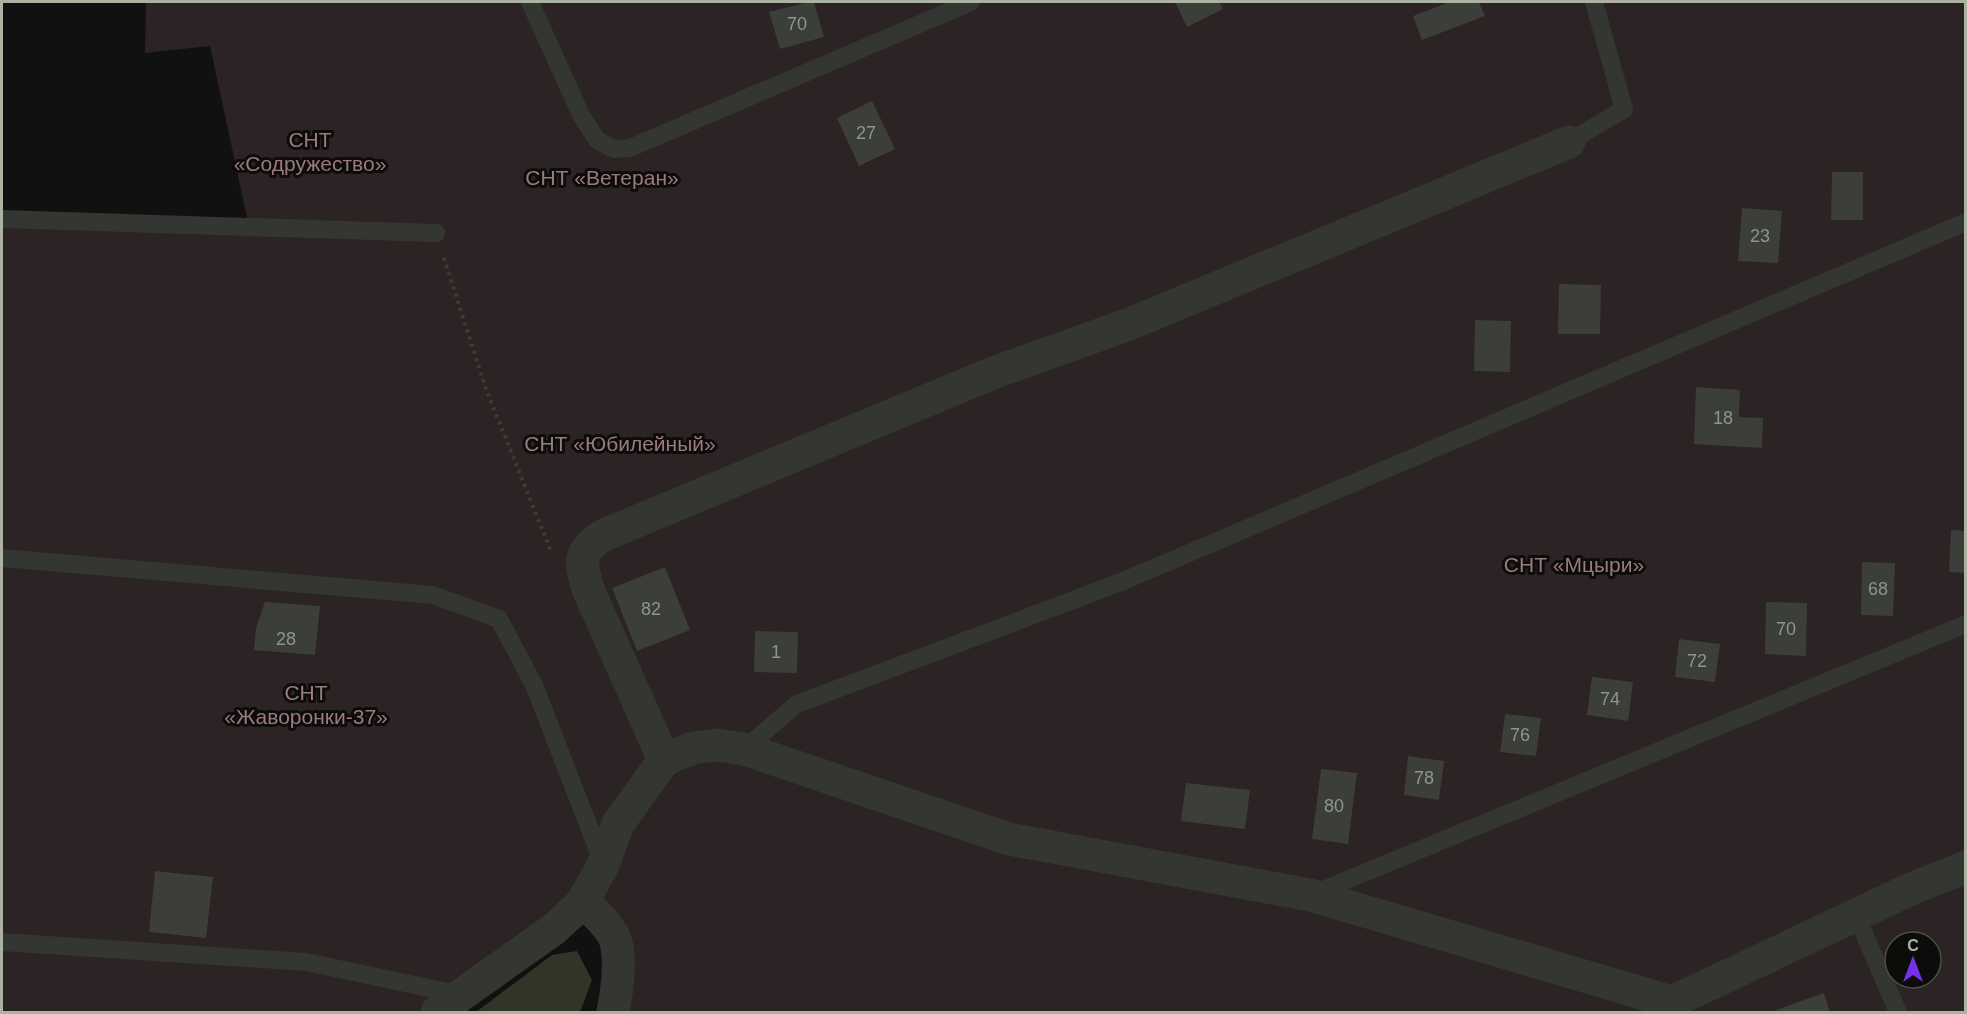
<svg xmlns="http://www.w3.org/2000/svg" width="1967" height="1014" font-family="Helvetica,sans-serif">
	<style>
		.green { fill: #2b2324; fill-rule: evenodd }
		.water { fill: #323427 }
		.building { fill: #3c3e3a }
		.lines { fill: none; stroke-linecap: round; stroke-linejoin: round }
		.path { stroke: #3b3d37; stroke-width: 4; stroke-dasharray: 3 4.5; stroke-linecap: butt }
		.service { stroke: #333631; stroke-width: 18 }
		.minor { stroke: #333631; stroke-width: 33 }
		.labels { text-anchor: middle; dominant-baseline: central; stroke-width: 6; stroke-linejoin: round; paint-order: stroke }
		.number-label { font-size: 18px; fill: #8f9588 }
		.park-label { font-size: 21px; fill: #9c7981; stroke: #0c0c0b }
	</style>
	<rect width="100%" height="100%" fill="#101110"/>
	<path class="green" d="M146 2H1965V1012H613L593 909 437 1012H2V219L249 227 210 46 145 53ZM1895 942H1931V978H1895Z"/>
	<path class="water" d="M577 951 592 980 580 1012H476L552 955Z"/>
	<g class="building">
		<path d="M809 2H814L824 37 780 49 769 12Z"/>
		<path d="M1175 2H1219L1223 9 1187 27Z"/>
		<path d="M1450 2H1479L1485 16 1422 40 1413 16Z"/>
		<path d="M872 101 895 149 859 166 837 118Z"/>
		<path d="M1832 172H1863V220H1831Z"/>
		<path d="M1742 208 1782 211 1778 263 1738 261Z"/>
		<path d="M1559 284 1601 285 1600 334H1558Z"/>
		<path d="M1475 320 1511 321 1510 372 1474 371Z"/>
		<path d="M1696 387 1740 390 1739 417 1763 418 1762 448 1694 444Z"/>
		<path d="M1951 530 1966 531V573L1949 572Z"/>
		<path d="M1862 562 1895 563 1893 616 1861 615Z"/>
		<path d="M665 567 690 630 637 651 612 588Z"/>
		<path d="M265 602 320 606 315 655 254 650 256 628Z"/>
		<path d="M1766 602 1807 603 1806 656 1765 654Z"/>
		<path d="M755 631 798 632 797 673 754 672Z"/>
		<path d="M1679 639 1720 644 1715 682 1675 677Z"/>
		<path d="M1592 677 1633 682 1628 721 1587 715Z"/>
		<path d="M1505 714 1541 718 1536 756 1500 752Z"/>
		<path d="M1408 756 1444 761 1439 800 1404 795Z"/>
		<path d="M1321 769 1357 773 1348 844 1312 839Z"/>
		<path d="M1186 783 1250 790 1245 829 1181 821Z"/>
		<path d="M155 871 213 877 206 938 149 932Z"/>
		<path d="M1824 993 1830 1012H1777L1776 1010Z"/>
	</g>
	<g class="lines">
		<path class="path" d="M444 258 486 389 550 549"/>
		<g class="service">
			<path d="M530 2 581 115 597 140 614 149 630 148 971 2"/>
			<path d="M1569 142 1624 109 1594 2"/>
			<path d="M2 219 436 233"/>
			<path d="M2 558 433 595 499 619 534 685 603 863"/>
			<path d="M744 749 797 704 1121 582 1966 222"/>
			<path d="M1313 894 1966 624"/>
			<path d="M1856 915 1898 1012"/>
			<path d="M2 942 306 962 462 995"/>
		</g>
		<g class="minor">
			<path d="M664 760 588 589C580 562 578 551 604 535L993 373 1127 325 1569 142"/>
			<path d="M582 903C593 909 613 930 616 942 621 962 617 993 613 1012"/>
			<path d="M437 1012 554 929 582 903 603 865 618 824 664 760 693 748 717 745 744 749 1009 839 1310 895 1672 1002 1913 888 1966 867"/>
		</g>
	</g>
	<g class="labels">
		<g class="number-label">
			<text x="797" y="24">70</text>
			<text x="866" y="133">27</text>
			<text x="1760" y="236">23</text>
			<text x="1723" y="418">18</text>
			<text x="1878" y="589">68</text>
			<text x="651" y="609">82</text>
			<text x="1786" y="629">70</text>
			<text x="286" y="639">28</text>
			<text x="776" y="652">1</text>
			<text x="1697" y="661">72</text>
			<text x="1610" y="699">74</text>
			<text x="1520" y="735">76</text>
			<text x="1424" y="778">78</text>
			<text x="1334" y="806">80</text>
		</g>
		<g class="park-label">
			<text x="310" y="139">СНТ<tspan x="310" dy="24">«Содружество»</tspan></text>
			<text x="602" y="177">СНТ «Ветеран»</text>
			<text x="620" y="443">СНТ «Юбилейный»</text>
			<text x="1574" y="564">СНТ «Мцыри»</text>
			<text x="306" y="692">СНТ<tspan x="306" dy="24">«Жаворонки-37»</tspan></text>
		</g>
	</g>
	<rect width="1967" height="1014" fill="none" stroke="#abb2a2" stroke-width="6"/>
	<g transform="translate(1913 960)"><circle r="28" fill="#0c0c0b" stroke="#4c4e47" stroke-width="1.5"/>
	<path d="M0-4.5L10 22L0 15L-10 22Z" fill="#7730e9"/>
	<text y="-9" font-size="16" font-weight="bold" text-anchor="middle" fill="#abb2a2">С</text>
	</g>
</svg>
